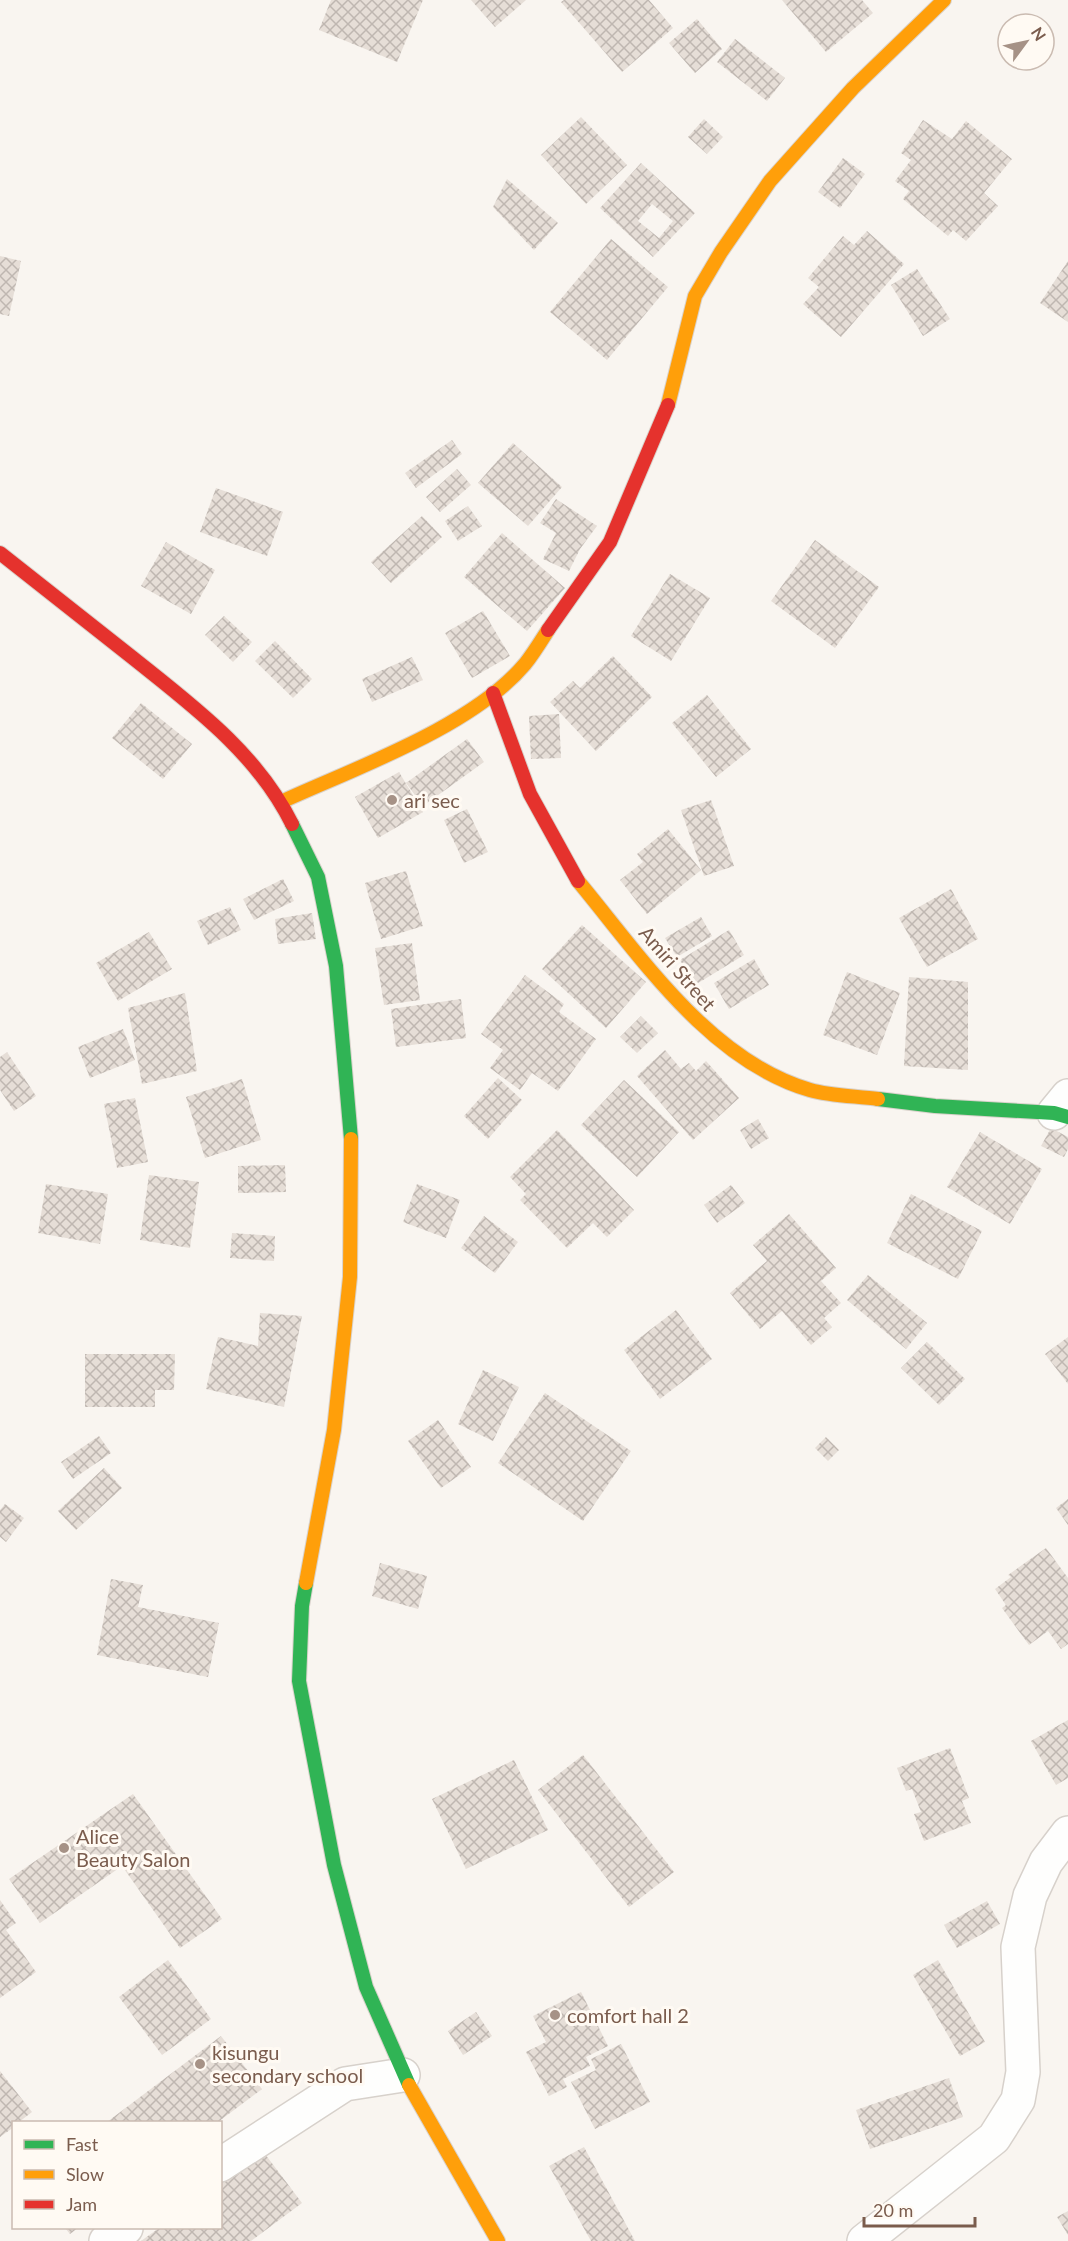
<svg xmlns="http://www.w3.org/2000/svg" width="1068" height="2241" font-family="Lato,sans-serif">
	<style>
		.building { fill: url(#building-cross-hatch); fill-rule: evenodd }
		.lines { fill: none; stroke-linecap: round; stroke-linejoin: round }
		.street-casing { stroke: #d7d1cb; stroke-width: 36 }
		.fast-casing { stroke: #d9d2cb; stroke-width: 16 }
		.slow-casing { stroke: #d9d2cb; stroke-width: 16 }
		.jam-casing { stroke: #d9d2cb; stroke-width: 16 }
		.street { stroke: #fefefd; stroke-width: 33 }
		.fast { stroke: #30b455; stroke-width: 14 }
		.slow { stroke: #ff9f0a; stroke-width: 14 }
		.jam { stroke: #e5322d; stroke-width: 14 }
		.poi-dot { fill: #a69286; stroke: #fffaf3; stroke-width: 2 }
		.labels { text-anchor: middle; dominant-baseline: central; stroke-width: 6; stroke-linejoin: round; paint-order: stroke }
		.poi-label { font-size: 20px; fill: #7a5c4d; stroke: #fffaf3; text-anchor: start }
		.street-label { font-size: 20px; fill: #7a5c4d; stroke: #fffaf3 }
	</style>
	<defs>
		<pattern id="building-cross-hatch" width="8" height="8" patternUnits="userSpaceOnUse" patternTransform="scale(1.5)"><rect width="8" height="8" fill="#e6ded7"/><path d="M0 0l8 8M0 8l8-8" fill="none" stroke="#bfb7b1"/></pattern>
	</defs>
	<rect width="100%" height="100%" fill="#f9f5f0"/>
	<g class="building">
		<path d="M331 0H423L397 62 319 30Z"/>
		<path d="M471 0H526L495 27Z"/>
		<path d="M564 0H649L673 28 622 72 561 2Z"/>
		<path d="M782 0H862L873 13 826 52Z"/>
		<path d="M697 19 722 49 695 73 669 43Z"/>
		<path d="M735 39 785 78 767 101 717 62Z"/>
		<path d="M581 117 627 165 586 204 541 155Z"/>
		<path d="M704 119 723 137 707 154 688 137Z"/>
		<path d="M923 120 952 139 966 121 1012 159 984 193 998 206 966 241 953 230 948 236 903 199 909 191 895 181 911 160 901 153Z"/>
		<path d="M843 158 865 174 840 208 818 192Z"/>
		<path d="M641 163 695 213 653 257 600 208ZM652 204 673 221 659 238 638 221Z"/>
		<path d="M507 179 558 223 534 250 493 207Z"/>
		<path d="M867 231 904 264 841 337 803 304 819 287 808 278 843 236 854 245Z"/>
		<path d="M611 239 668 287 607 360 550 312Z"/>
		<path d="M0 256 21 261 9 316 0 314Z"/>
		<path d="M1068 261V322L1040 303Z"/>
		<path d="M917 269 950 319 923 336 891 285Z"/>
		<path d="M452 440 462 454 416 488 405 473Z"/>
		<path d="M513 443 562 487 528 526 478 483Z"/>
		<path d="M457 469 471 485 440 512 426 497Z"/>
		<path d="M216 488 283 512 267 556 200 532Z"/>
		<path d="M556 499 597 526 580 549 569 571 543 559 556 533 540 523Z"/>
		<path d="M468 506 482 526 458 541 445 521Z"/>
		<path d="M422 516 442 537 391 583 371 562Z"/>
		<path d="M502 533 565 588 527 631 464 577Z"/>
		<path d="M815 540 879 587 835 648 771 601Z"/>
		<path d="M166 542 215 570 191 614 141 586Z"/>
		<path d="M670 574 710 598 671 661 631 636Z"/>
		<path d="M483 611 510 656 472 678 445 633Z"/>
		<path d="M224 616 252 642 233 662 205 635Z"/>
		<path d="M275 641 312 679 293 698 255 661Z"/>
		<path d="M613 656 652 697 596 751 550 702 573 681 580 688Z"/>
		<path d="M412 657 423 680 372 702 362 679Z"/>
		<path d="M707 695 751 749 716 777 672 723Z"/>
		<path d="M141 703 192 744 163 779 112 738Z"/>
		<path d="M559 714 561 758 531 759 529 716Z"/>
		<path d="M467 739 484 762 423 806 406 783Z"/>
		<path d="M399 772 423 812 378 838 355 797Z"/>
		<path d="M711 800 734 866 704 876 681 810Z"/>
		<path d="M467 809 488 852 464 863 444 820Z"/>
		<path d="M668 829 701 870 647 914 620 880 643 862 637 854Z"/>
		<path d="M406 871 423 926 381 939 365 883Z"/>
		<path d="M283 879 294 901 254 920 243 899Z"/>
		<path d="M951 889 978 939 927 967 899 918Z"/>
		<path d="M230 907 241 930 208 945 197 921Z"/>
		<path d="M312 913 316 939 278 944 275 919Z"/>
		<path d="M701 917 712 936 677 957 665 938Z"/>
		<path d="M582 925 646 982 606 1028 542 969Z"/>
		<path d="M729 930 744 955 695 985 680 960Z"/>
		<path d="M149 932 172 969 118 1001 96 963Z"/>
		<path d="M412 943 420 1000 384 1005 375 948Z"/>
		<path d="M754 959 769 985 729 1009 714 983Z"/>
		<path d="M847 972 900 993 877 1055 823 1035Z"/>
		<path d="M525 975 564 1004 559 1012 596 1039 558 1091 532 1073 520 1090 490 1068 503 1050 481 1034Z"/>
		<path d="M909 977 968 982V1070L904 1066Z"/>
		<path d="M185 993 197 1071 142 1084 128 1008Z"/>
		<path d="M461 999 466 1038 396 1047 391 1009Z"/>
		<path d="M641 1016 658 1033 637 1053 620 1037Z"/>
		<path d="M123 1029 135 1060 90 1078 78 1047Z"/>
		<path d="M665 1050 681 1069 689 1063 696 1071 706 1061 739 1098 693 1140 637 1076Z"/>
		<path d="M7 1052 36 1096 14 1111 0 1090V1057Z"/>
		<path d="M498 1078 522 1100 488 1139 464 1116Z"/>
		<path d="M242 1079 261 1140 205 1158 186 1097Z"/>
		<path d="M624 1080 679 1132 637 1177 581 1125Z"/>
		<path d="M135 1098 148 1162 117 1168 104 1104Z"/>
		<path d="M758 1119 769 1138 751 1149 740 1130Z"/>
		<path d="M1051 1128 1068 1137V1149L1064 1157 1041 1146Z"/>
		<path d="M557 1130 634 1210 607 1237 593 1223 567 1248 520 1200 526 1194 510 1177Z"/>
		<path d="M980 1132 1042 1169 1010 1224 947 1187Z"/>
		<path d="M285 1165 286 1192 238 1193V1166Z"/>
		<path d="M149 1175 199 1182 190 1248 140 1240Z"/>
		<path d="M46 1184 108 1194 100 1244 38 1233Z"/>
		<path d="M417 1184 460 1200 446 1238 403 1222Z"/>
		<path d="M731 1185 745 1203 717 1223 704 1205Z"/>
		<path d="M911 1194 982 1231 958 1279 887 1243Z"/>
		<path d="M789 1214 836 1268 821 1281 841 1303 824 1318 832 1327 811 1345 782 1311 760 1329 730 1293 767 1261 753 1245Z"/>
		<path d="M484 1216 518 1242 495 1273 461 1248Z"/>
		<path d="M232 1233 275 1236 274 1261 230 1258Z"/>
		<path d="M868 1275 927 1323 906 1349 847 1300Z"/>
		<path d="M676 1310 712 1359 660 1399 624 1350Z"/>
		<path d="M260 1313 302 1316 284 1407 206 1389 218 1337 258 1346Z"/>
		<path d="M1068 1337V1384L1045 1354Z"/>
		<path d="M927 1342 965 1379 939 1405 901 1368Z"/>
		<path d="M85 1354H175L174 1390H155V1407H85Z"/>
		<path d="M483 1370 519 1387 493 1441 458 1424Z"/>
		<path d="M545 1393 631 1451 583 1521 498 1463Z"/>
		<path d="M438 1420 471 1467 441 1488 408 1441Z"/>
		<path d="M99 1436 111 1453 73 1479 61 1462Z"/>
		<path d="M826 1437 839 1450 828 1461 815 1448Z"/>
		<path d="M104 1468 122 1488 76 1530 58 1511Z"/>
		<path d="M1068 1499V1525L1056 1508Z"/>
		<path d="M5 1504 24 1518 6 1542 0 1537V1510Z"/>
		<path d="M1046 1548 1068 1578V1644L1061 1649 1048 1631 1029 1645 1002 1608 1006 1605 995 1589 1011 1577 1008 1575Z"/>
		<path d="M380 1563 427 1576 418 1609 372 1596Z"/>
		<path d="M111 1579 143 1585 138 1607 219 1623 208 1677 97 1655Z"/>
		<path d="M1068 1720V1778L1056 1785 1031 1741Z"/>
		<path d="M950 1748 969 1798 962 1801 971 1823 924 1841 914 1814 921 1812 912 1789 906 1791 897 1768Z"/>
		<path d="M583 1755 674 1872 629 1907 538 1790Z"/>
		<path d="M514 1760 548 1830 466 1869 432 1799Z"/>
		<path d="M133 1794 222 1919 180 1948 122 1866 40 1923 9 1879Z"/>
		<path d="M0 1900 16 1923 6 1930 36 1972 0 1998Z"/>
		<path d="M987 1901 1000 1924 957 1948 944 1925Z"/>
		<path d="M168 1960 211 2019 162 2055 119 1997Z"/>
		<path d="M938 1960 985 2042 960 2056 913 1975Z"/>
		<path d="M581 1992 608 2046 586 2057 590 2066 563 2079 567 2087 549 2096 526 2052 546 2042 533 2016Z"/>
		<path d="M476 2012 492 2036 463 2055 448 2031Z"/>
		<path d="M221 2036 262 2089 218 2122H107Z"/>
		<path d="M621 2044 650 2102 595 2129 571 2082 596 2070 591 2059Z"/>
		<path d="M0 2071 32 2112 19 2122H14V2127L0 2137Z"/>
		<path d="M949 2078 963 2117 870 2149 856 2110Z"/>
		<path d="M584 2147 635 2241H591L549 2166Z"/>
		<path d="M262 2150 302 2203 251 2241H141L159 2228H220V2181Z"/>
		<path d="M1068 2211V2235L1057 2217Z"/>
		<path d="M65 2228H78L70 2234Z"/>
	</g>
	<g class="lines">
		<g class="street-casing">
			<g id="street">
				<path d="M1054 1113 1068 1096"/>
				<path d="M220 2165 345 2084 403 2075"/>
				<path d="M106 2241 126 2228"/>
				<path d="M864 2241 994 2138 1018 2100 1023 2072 1018 1947 1030 1896 1046 1862 1068 1833"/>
			</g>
		</g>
		<g class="fast-casing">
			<g id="fast">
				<path d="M292 824 318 877 336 966 351 1139"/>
				<path d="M878 1099 935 1106 1054 1113 1068 1117"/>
				<path d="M306 1583 302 1606 299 1681 334 1865 366 1987 409 2085"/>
			</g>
		</g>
		<g class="slow-casing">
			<g id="slow">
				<path d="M668 405 695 296 721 252 770 181 853 88 944 0"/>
				<path d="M281 802C355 768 472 727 525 664 533 654 541 641 548 630"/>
				<path d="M578 881C641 957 710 1061 810 1090 831 1096 856 1096 878 1099"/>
				<path d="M306 1583 334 1430 350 1277 351 1139"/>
				<path d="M409 2085 498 2241"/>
			</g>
		</g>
		<g class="jam-casing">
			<g id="jam">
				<path d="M0 553C44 588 88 623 133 658 193 706 257 753 292 824"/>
				<path d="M548 630 610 542 668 405"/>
				<path d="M493 693 530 794 578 881"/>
			</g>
		</g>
		<use href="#street" class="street"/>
		<use href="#fast" class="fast"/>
		<use href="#slow" class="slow"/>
		<use href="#jam" class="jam"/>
	</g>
	<g class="poi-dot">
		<circle cx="392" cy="800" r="6"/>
		<circle cx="64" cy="1848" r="6"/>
		<circle cx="555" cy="2015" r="6"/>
		<circle cx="200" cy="2064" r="6"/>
	</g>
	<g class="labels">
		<g class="poi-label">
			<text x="404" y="800">ari sec</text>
			<text x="76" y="1836">Alice<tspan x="76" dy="23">Beauty Salon</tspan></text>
			<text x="567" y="2015">comfort hall 2</text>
			<text x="212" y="2052">kisungu<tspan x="212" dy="23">secondary school</tspan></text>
		</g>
		<g class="street-label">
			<text transform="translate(678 968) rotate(49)">Amiri Street</text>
		</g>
	</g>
	<rect x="12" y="2121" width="210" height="108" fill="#fffaf3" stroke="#cabbb1" stroke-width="1.5"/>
	<rect x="24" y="2140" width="30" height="9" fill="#30b455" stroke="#cabbb1" stroke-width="1.5"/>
	<text x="66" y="2151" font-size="18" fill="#7a5c4d">Fast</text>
	<rect x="24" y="2170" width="30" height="9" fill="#ff9f0a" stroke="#cabbb1" stroke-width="1.5"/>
	<text x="66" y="2181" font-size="18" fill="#7a5c4d">Slow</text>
	<rect x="24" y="2200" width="30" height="9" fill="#e5322d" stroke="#cabbb1" stroke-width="1.5"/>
	<text x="66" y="2211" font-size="18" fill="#7a5c4d">Jam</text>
	<g transform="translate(1026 42) rotate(57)"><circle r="28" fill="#fffaf3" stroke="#cabbb1" stroke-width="1.5"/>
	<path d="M0-4.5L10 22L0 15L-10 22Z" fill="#a69286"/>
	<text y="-9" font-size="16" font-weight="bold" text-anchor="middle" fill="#7a5c4d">N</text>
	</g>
	<path d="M864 2217v9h111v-9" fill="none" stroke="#7a5c4d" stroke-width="3"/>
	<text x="873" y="2217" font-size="18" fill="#7a5c4d" stroke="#fffaf3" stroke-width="4.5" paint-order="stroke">20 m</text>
</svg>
